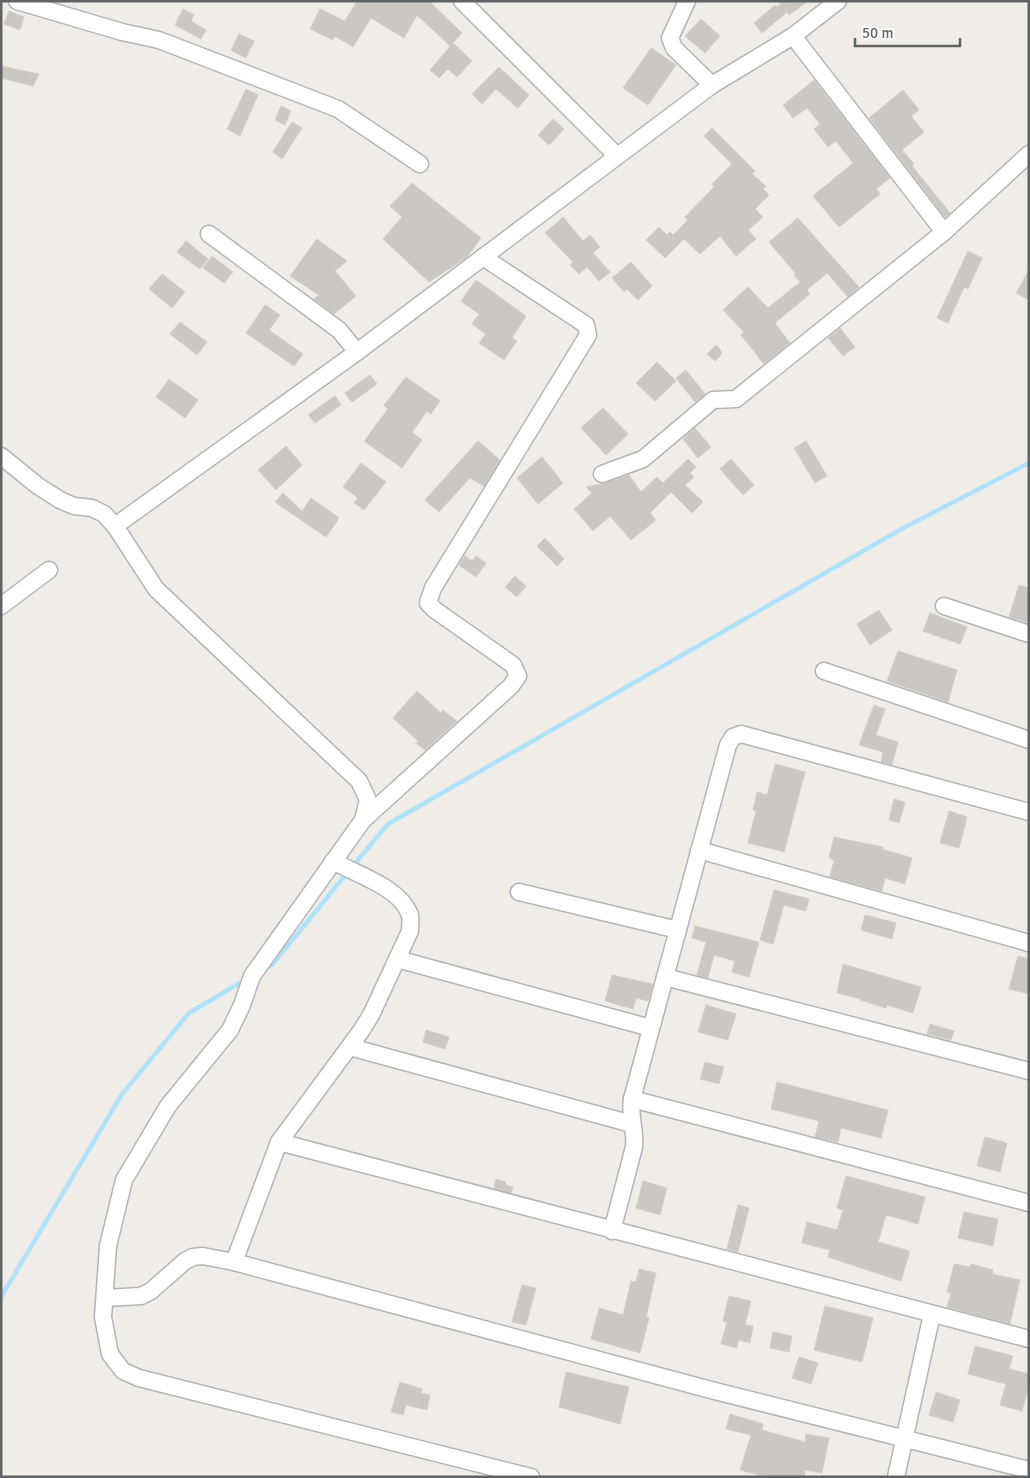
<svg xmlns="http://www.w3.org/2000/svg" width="1030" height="1478" font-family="Signika,sans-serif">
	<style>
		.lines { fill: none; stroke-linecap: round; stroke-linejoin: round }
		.stream { stroke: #afe2f8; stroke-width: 4.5 }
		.building { fill: #cbc8c4; stroke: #d4cec6 }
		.minor-casing { stroke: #b2b5b8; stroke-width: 19 }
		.minor { stroke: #fff; stroke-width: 16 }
	</style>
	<rect width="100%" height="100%" fill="#f0ede8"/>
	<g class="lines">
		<g class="stream">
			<path d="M352 867 388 824 905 527 1029 463"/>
			<path d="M263 970 272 965 347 873"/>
			<path d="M1 1297 122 1094 189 1013 245 980"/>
		</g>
	</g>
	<g class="building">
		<path d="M357 1H429L462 33 450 46 417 15 404 38 371 18 353 47 335 36 333 40 310 29 320 9 345 21Z"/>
		<path d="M779 1H808L789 15 787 12 762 33 754 23 775 5 777 7 781 4Z"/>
		<path d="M183 9 194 15 191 21 206 30 201 39 175 25Z"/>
		<path d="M9 11 24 17 20 30 4 24Z"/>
		<path d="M701 19 720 36 705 53 685 36Z"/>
		<path d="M239 34 254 41 246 58 231 50Z"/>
		<path d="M453 43 472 61 457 77 448 69 439 78 430 70Z"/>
		<path d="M651 48 676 65 648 105 623 88Z"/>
		<path d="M1 66 39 74 33 86 1 78Z"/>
		<path d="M499 67 529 95 518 108 496 89 482 104 472 94Z"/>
		<path d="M814 80 890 178 876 189 880 194 839 227 813 196 853 163 836 141 828 147 814 129 820 124 807 108 793 118 783 105Z"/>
		<path d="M246 89 258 95 240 136 227 129Z"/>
		<path d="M903 90 919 110 911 116 924 132 902 150 914 164 912 166 950 213 945 217 869 118Z"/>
		<path d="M281 106 291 111 285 125 275 120Z"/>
		<path d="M553 119 564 129 549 145 538 135Z"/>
		<path d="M292 122 302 128 282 159 273 152Z"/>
		<path d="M712 128 755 171 752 174 766 186 763 189 769 195 755 209 763 217 748 230 756 239 736 256 720 236 700 254 684 239 665 258 646 240 659 227 667 235 670 232 673 235 688 220 685 217 714 187 712 184 732 164 704 136Z"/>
		<path d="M412 183 481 238 467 257 429 282 383 239 402 217 390 206Z"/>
		<path d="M563 217 583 241 590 235 600 247 593 253 610 272 599 281 587 267 579 274 570 265 573 262 545 233Z"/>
		<path d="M798 218 859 287 848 297 827 273 807 290 810 294 775 323 790 343 764 364 741 335 744 332 723 310 748 287 768 308 800 282 794 275 796 274 769 242Z"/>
		<path d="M317 239 347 261 335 271 356 296 334 314 314 299 319 295 290 276Z"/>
		<path d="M186 241 208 259 200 269 177 252Z"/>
		<path d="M968 251 982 258 968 289 964 287 948 323 937 318Z"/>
		<path d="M212 256 233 272 224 283 203 268Z"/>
		<path d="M631 262 652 286 638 300 627 289 624 292 612 278Z"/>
		<path d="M1029 270V300L1016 293Z"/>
		<path d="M162 274 185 292 172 308 149 289Z"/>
		<path d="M476 280 526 316 512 338 517 341 504 360 479 343 486 334 472 324 479 314 461 301Z"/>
		<path d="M265 305 280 315 269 330 303 354 294 366 246 333Z"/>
		<path d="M180 322 207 342 197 355 170 334Z"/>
		<path d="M840 328 855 347 843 356 828 338Z"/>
		<path d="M716 345 721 351V355L715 361 707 354Z"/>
		<path d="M657 362 676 381 655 401 636 383Z"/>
		<path d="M686 370 705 394 695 402 676 378Z"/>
		<path d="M370 375 377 384 352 402 345 393Z"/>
		<path d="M406 377 440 401 431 414 427 411 412 432 422 440 402 468 364 441 388 409 384 405Z"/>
		<path d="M169 379 198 400 185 418 156 397Z"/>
		<path d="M335 396 341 405 315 423 308 415Z"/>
		<path d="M603 408 628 434 606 455 581 428Z"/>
		<path d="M695 428 711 447 698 458 683 439Z"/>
		<path d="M478 441 500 460 484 486 470 478 439 512 425 500Z"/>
		<path d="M806 441 827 476 815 483 794 448Z"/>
		<path d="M286 446 302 465 276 490 258 470Z"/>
		<path d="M542 457 563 483 538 504 517 478Z"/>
		<path d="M688 459 696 467 690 473 694 477 685 485 703 502 692 513 671 492 650 513 656 520 631 540 610 516 593 531 574 509 592 493 586 487 605 483 629 475 641 492 657 477 663 483Z"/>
		<path d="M731 459 754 485 743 495 720 469Z"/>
		<path d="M361 463 386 482 364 510 354 503 358 498 343 487Z"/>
		<path d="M283 493 302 511 311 498 339 518 326 537 275 502Z"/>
		<path d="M545 538 564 559 557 566 537 546Z"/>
		<path d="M465 556 472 561 476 556 486 563 476 577 459 565Z"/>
		<path d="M515 576 526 586 517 597 505 587Z"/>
		<path d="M1019 585 1029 588V623L1009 617Z"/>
		<path d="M879 610 892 630 870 645 857 624Z"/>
		<path d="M930 613 967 627 960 644 923 631Z"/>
		<path d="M898 651 957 670 948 702 887 681Z"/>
		<path d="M417 691 441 713 443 710 457 721 425 750 416 743 418 741 393 718Z"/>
		<path d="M874 705 885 709 876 735 898 742 892 765 881 762 883 752 859 745Z"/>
		<path d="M775 764 805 772 784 852 748 843 756 811 753 810 757 792 767 795Z"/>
		<path d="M894 799 905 802 899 823 889 820Z"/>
		<path d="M949 811 967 817 959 848 940 843Z"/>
		<path d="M834 837 883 847 882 849 912 858 905 884 885 878 882 891 830 877 834 860 829 858Z"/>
		<path d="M774 890 809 899 806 911 784 905 773 944 760 940Z"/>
		<path d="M865 915 896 923 892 939 861 930Z"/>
		<path d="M695 926 759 942 749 977 732 972 735 961 714 955 708 978 697 975 706 942 692 938Z"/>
		<path d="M1018 956 1029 959V994L1009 989Z"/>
		<path d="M843 964 921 987 913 1013 887 1005 886 1008 860 1000 861 999 837 993Z"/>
		<path d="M612 975 653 984 648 1001 636 998 633 1009 605 1001Z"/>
		<path d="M706 1005 736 1014 728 1040 698 1032Z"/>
		<path d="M930 1024 954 1031 951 1040 927 1034Z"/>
		<path d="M426 1030 449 1037 445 1049 423 1042Z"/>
		<path d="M705 1062 724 1067 719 1084 700 1079Z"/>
		<path d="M777 1082 888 1110 881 1138 841 1128 838 1142 815 1137 819 1121 771 1109Z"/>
		<path d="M985 1137 1007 1143 1000 1172 977 1166Z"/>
		<path d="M846 1176 925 1197 918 1224 886 1215 878 1242 910 1251 901 1281 828 1257 830 1250 802 1243 807 1222 837 1230 843 1210 837 1208Z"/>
		<path d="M496 1179 506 1182 505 1185 513 1187 511 1193 494 1188Z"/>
		<path d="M643 1181 667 1188 660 1215 636 1208Z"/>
		<path d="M738 1205 749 1208 738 1252 727 1249Z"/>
		<path d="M964 1212 998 1219 993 1246 958 1238Z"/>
		<path d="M954 1264 970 1267 971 1264 993 1270 992 1274 1020 1280 1010 1324 947 1307 951 1293 947 1292Z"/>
		<path d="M639 1269 656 1273 646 1317 649 1318 640 1353 591 1339 599 1308 623 1315 631 1281 636 1282Z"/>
		<path d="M522 1285 536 1288 526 1325 512 1322Z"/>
		<path d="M729 1296 751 1301 745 1325 753 1326 750 1343 739 1340 737 1348 721 1344 727 1322 723 1321Z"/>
		<path d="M825 1306 873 1318 862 1362 814 1350Z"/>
		<path d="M773 1332 792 1336 789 1352 770 1348Z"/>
		<path d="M975 1346 1013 1356 1009 1369 1029 1374V1385L1022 1411 1000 1405 1006 1384 968 1374Z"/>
		<path d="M799 1357 818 1363 811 1384 792 1378Z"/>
		<path d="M566 1372 629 1387 620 1424 559 1407Z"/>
		<path d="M400 1382 422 1389 421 1393 430 1395 427 1410 406 1405 403 1415 391 1412Z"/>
		<path d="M936 1392 960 1400 953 1422 929 1415Z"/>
		<path d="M730 1414 763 1424 762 1430 805 1442 806 1434 829 1438 822 1473 805 1470 804 1477H767L740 1470 751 1435 726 1429Z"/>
	</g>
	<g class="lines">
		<g class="minor-casing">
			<g id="minor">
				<path d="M17 1 122 32 159 40 338 109 420 164"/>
				<path d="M462 1 617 156"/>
				<path d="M687 1 670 38 674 48 712 85"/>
				<path d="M793 36 944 232"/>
				<path d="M209 234 339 330 357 352"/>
				<path d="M1 456 38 486 60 500 74 506 92 508 104 514 115 526 156 589 359 781 368 800 363 820 252 976 242 1005 230 1030 168 1106 124 1180 108 1246 103 1317 110 1354 123 1371 139 1378 531 1477"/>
				<path d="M602 474 643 459 713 400 736 399 944 232 1029 154"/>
				<path d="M115 526 357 352 712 85 793 36 838 1"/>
				<path d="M1 606 49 570"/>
				<path d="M944 606 1029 634"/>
				<path d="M824 671 1029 740"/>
				<path d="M363 820 511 686 518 676 513 665 435 610 428 603 433 588 588 335 586 325 483 257"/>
				<path d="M699 850 1029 943"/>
				<path d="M519 892 678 930"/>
				<path d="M397 959 651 1028"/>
				<path d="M665 977 1029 1071"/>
				<path d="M350 1047 632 1124"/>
				<path d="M632 1099 1029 1203"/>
				<path d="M279 1142 1029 1339"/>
				<path d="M612 1231 634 1147C636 1131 629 1116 632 1099L728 745 733 737 741 734 1029 812"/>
				<path d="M234 1262 279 1142 361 1031 371 1015 410 931C410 927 411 920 410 915 400 887 357 875 333 861"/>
				<path d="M105 1298 141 1296 151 1291 185 1261 193 1257 203 1256 234 1262 711 1390 1029 1470"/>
				<path d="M896 1477 932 1314"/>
			</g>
		</g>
		<use href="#minor" class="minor"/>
	</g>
	<rect width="1030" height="1478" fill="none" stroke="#5f6366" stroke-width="5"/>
	<path d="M855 38v8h105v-8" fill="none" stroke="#5f6366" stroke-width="2.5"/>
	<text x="862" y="38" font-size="15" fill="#5f6366" stroke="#ffffff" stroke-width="4" paint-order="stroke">50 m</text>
</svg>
